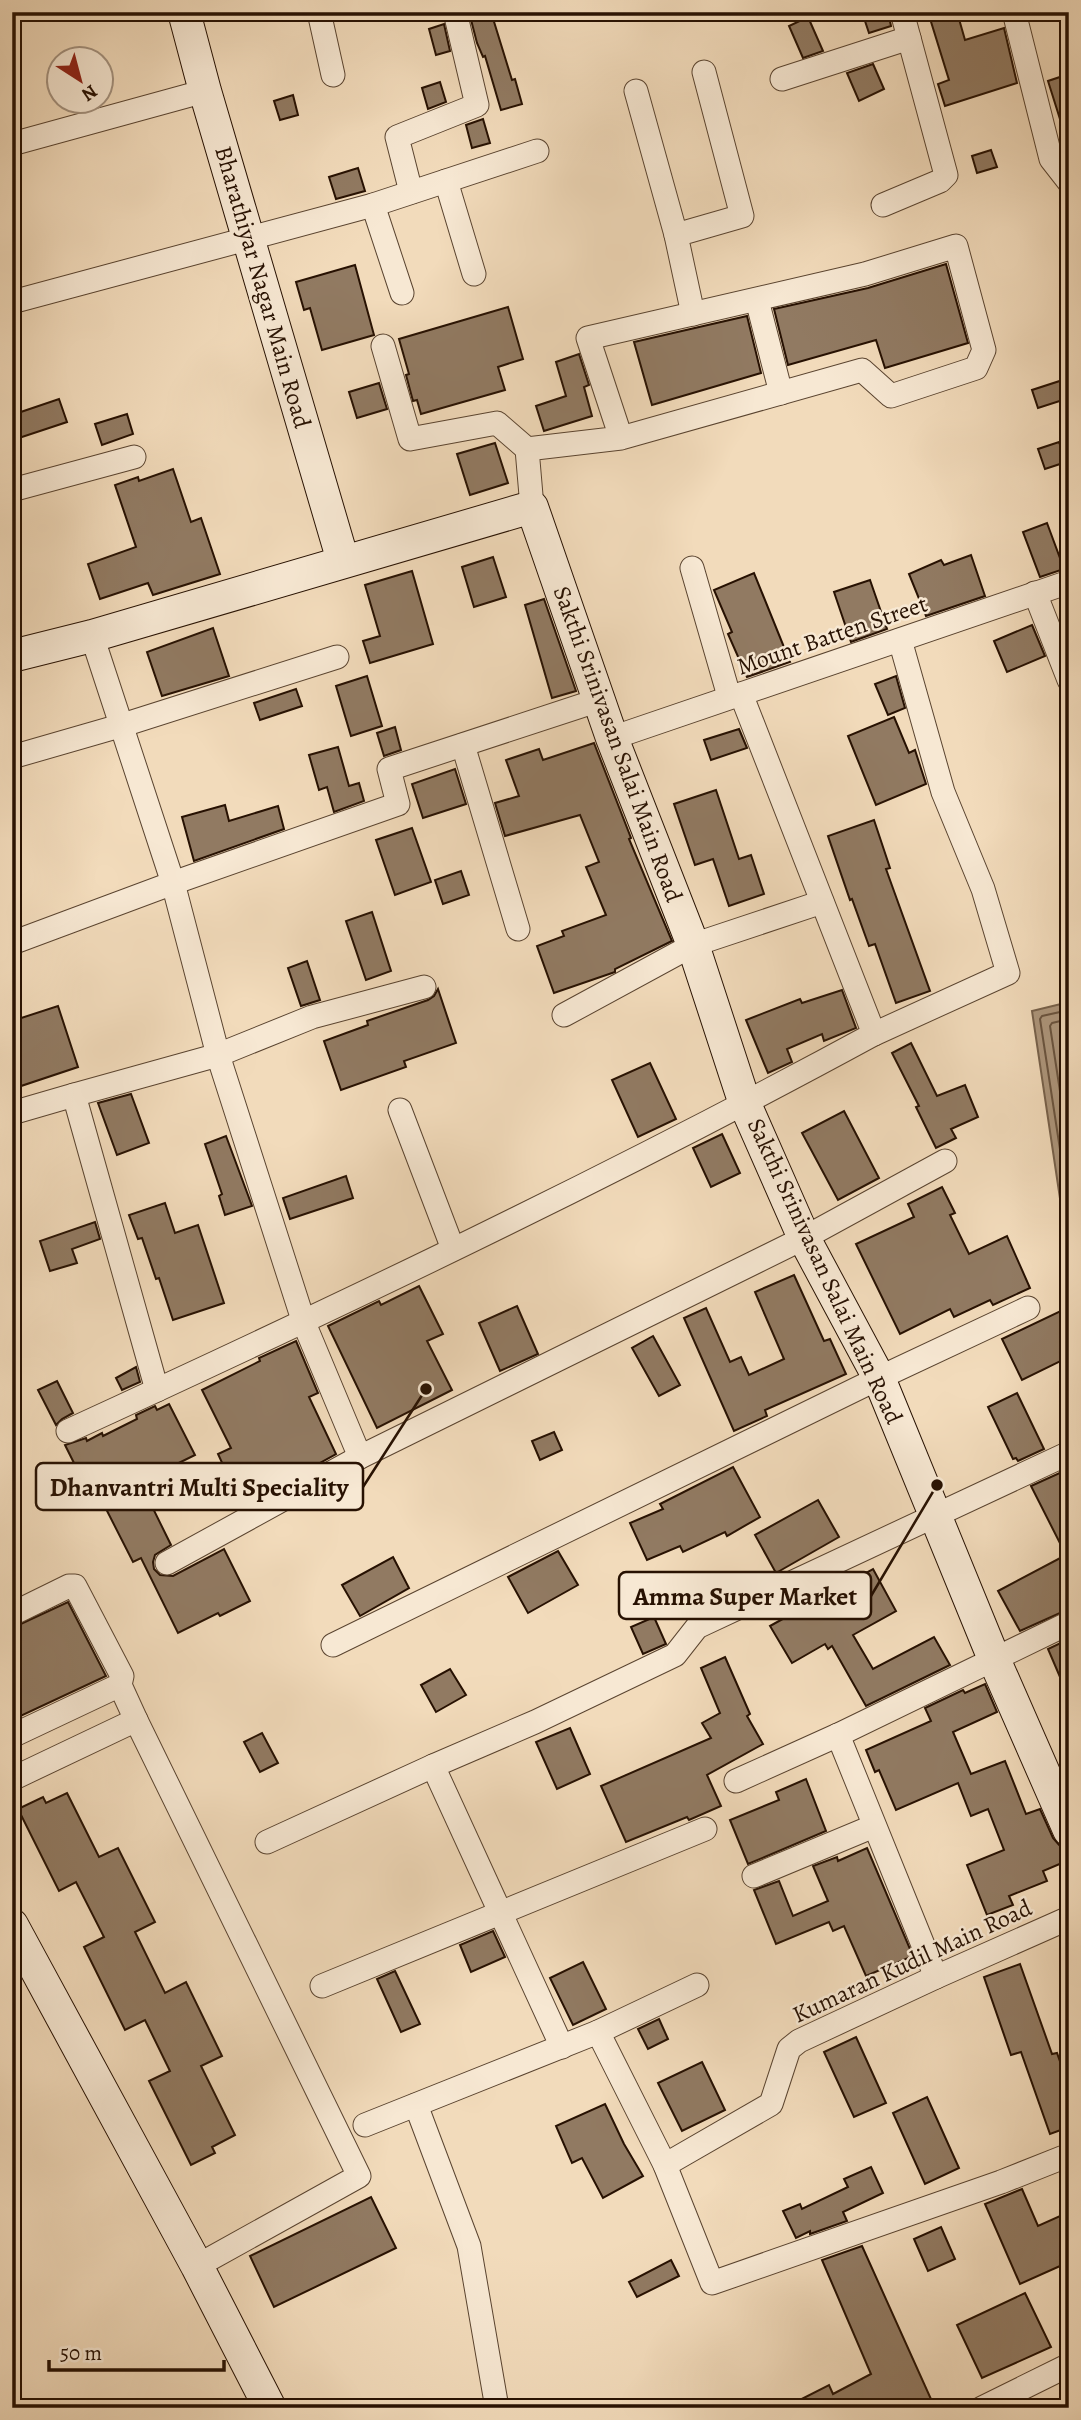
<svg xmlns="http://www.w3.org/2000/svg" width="1081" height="2420" font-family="Alegreya,serif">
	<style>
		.water { fill: #ad967c; stroke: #77614b; stroke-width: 2 }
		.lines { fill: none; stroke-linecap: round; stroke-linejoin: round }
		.shore { stroke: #6a543f; stroke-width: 2 }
		.building { fill: #917a62; stroke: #271102; stroke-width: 2 }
		.street-casing { stroke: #5a4430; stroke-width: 25 }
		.secondary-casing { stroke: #271102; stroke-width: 34 }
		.street { stroke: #f7e8d3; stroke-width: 23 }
		.secondary { stroke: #f7e8d3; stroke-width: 32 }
		.labels { text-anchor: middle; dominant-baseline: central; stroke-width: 5; stroke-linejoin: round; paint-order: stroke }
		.street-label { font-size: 24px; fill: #271102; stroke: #f7e8d3 }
		.leader { fill: none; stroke: #271102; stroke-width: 2.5 }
		.callout-dot { fill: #271102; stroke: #f7e8d3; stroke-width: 2.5 }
		.callout { fill: #f7e8d3; stroke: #271102; stroke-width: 2.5 }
		.callout-label { font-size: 26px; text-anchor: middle; font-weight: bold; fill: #271102 }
	</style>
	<rect width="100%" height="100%" fill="#f2dbbb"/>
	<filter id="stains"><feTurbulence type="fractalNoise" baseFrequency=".00286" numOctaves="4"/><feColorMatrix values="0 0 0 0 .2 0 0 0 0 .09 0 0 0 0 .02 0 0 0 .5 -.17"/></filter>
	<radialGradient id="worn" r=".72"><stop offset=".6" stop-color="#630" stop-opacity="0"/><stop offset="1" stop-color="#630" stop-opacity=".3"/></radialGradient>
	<path class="water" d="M1069 1002V1231L1065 1232 1032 1011Z"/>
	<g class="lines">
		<g class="shore">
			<path d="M1069 1010 1042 1016 1040 1019 1069 1208"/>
			<path d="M1069 1019 1052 1023 1050 1026 1069 1150"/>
		</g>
	</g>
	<g class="building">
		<path d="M469 12H491L512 80 515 79 522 104 501 110 485 56 483 57 477 43Z"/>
		<path d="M862 12H888L891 26 869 33Z"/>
		<path d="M928 12H957L965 40 1004 28 1017 83 945 106 938 84 949 80Z"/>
		<path d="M808 17 823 51 803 58 789 26Z"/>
		<path d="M444 24 450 51 436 55 429 29Z"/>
		<path d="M873 64 884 89 859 101 847 73Z"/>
		<path d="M1069 74V134L1065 135 1048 81Z"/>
		<path d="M440 82 446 102 428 109 422 88Z"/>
		<path d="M293 95 298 115 280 120 274 101Z"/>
		<path d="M483 119 490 143 472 148 466 125Z"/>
		<path d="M991 150 997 167 977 173 972 156Z"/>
		<path d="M358 168 365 191 336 199 329 177Z"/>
		<path d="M946 264 968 343 885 368 876 340 788 365 774 309 868 288Z"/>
		<path d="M355 265 374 335 322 350 310 308 304 310 296 282Z"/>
		<path d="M508 307 523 359 498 367 505 390 421 414 417 400 413 401 406 375 409 374 399 339Z"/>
		<path d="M747 316 761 373 652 405 634 342Z"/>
		<path d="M579 354 589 385 584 387 592 416 544 431 536 406 566 396 556 362Z"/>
		<path d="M1069 378V398L1038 408 1032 390Z"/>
		<path d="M379 383 387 409 357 418 349 392Z"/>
		<path d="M59 399 67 422 19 438 12 415Z"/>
		<path d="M127 414 133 434 102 445 95 424Z"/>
		<path d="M1059 442 1066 462 1045 469 1038 449Z"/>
		<path d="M495 443 508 483 470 495 457 454Z"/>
		<path d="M173 469 191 522 201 518 220 574 153 595 148 583 100 599 88 564 136 547 115 485 138 477 139 481Z"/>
		<path d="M1047 523 1064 569 1040 577 1023 532Z"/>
		<path d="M971 555 985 596 926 616 909 574 941 560 944 565Z"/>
		<path d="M493 557 506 597 474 607 462 567Z"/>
		<path d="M412 571 433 644 370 663 363 641 380 636 365 585Z"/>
		<path d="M754 573 790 662 747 677 728 634 732 632 714 590Z"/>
		<path d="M870 580 887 629 851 642 834 592Z"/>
		<path d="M544 599 576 691 552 698 525 605Z"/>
		<path d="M1032 625 1045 656 1007 672 994 641Z"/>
		<path d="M213 628 229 676 162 696 147 652Z"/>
		<path d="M367 676 382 726 351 736 336 686Z"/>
		<path d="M896 676 905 708 888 715 875 684Z"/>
		<path d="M296 689 302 706 260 720 254 703Z"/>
		<path d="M894 717 909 753 915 750 926 784 876 805 848 736Z"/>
		<path d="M395 727 401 750 384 756 377 733Z"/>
		<path d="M739 729 747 748 711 760 704 740Z"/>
		<path d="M594 743 631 838 629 839 672 941 615 969V972L554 993 537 946 564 936 562 931 606 915 586 867 599 862 580 815 505 836 495 803 519 796 506 760 539 749 543 760Z"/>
		<path d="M338 747 349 786 359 783 364 801 334 812 327 787 319 790 309 755Z"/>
		<path d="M455 769 466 804 423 818 412 784Z"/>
		<path d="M716 790 739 859 751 855 764 894 729 906 713 859 695 865 674 804Z"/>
		<path d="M225 805 229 821 278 806 284 829 194 861 182 817Z"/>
		<path d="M874 820 890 868 886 869 930 991 896 1003 875 944 869 946 852 899 850 900 828 836Z"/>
		<path d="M412 828 431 882 395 895 376 840Z"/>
		<path d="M461 871 469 895 443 904 435 880Z"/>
		<path d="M372 912 391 971 366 980 346 921Z"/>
		<path d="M307 961 320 1000 301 1006 288 968Z"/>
		<path d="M438 989 456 1043 404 1061 406 1067 341 1090 324 1041 368 1025 367 1021 428 1000 434 996Z"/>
		<path d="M842 990 856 1028 824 1041 822 1034 787 1049 792 1062 768 1073 746 1020 800 999 802 1003Z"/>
		<path d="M58 1006 78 1067 12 1089V1021Z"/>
		<path d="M911 1043 937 1096 965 1085 978 1117 951 1129 956 1138 936 1148 916 1107 919 1106 892 1053Z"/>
		<path d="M650 1063 676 1119 638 1137 612 1080Z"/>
		<path d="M131 1094 149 1143 117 1155 98 1103Z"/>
		<path d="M844 1111 879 1178 838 1200 802 1133Z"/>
		<path d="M722 1134 740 1173 711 1187 693 1148Z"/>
		<path d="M226 1136 252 1206 225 1215 219 1196 222 1194 205 1144Z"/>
		<path d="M346 1176 353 1198 290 1219 283 1198Z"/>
		<path d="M942 1187 955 1213 950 1215 969 1254 1007 1236 1030 1288 993 1305 990 1300 954 1317 950 1309 900 1334 856 1244 914 1217 908 1204Z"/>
		<path d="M165 1203 175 1233 198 1225 224 1303 173 1320 159 1278 156 1279 142 1238 138 1239 129 1215Z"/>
		<path d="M95 1222 100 1239 72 1249 77 1263 50 1271 40 1241Z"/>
		<path d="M794 1275 824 1341 830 1339 846 1374 765 1410 767 1416 734 1431 684 1318 706 1308 730 1362 741 1357 749 1375 784 1359 755 1292Z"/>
		<path d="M419 1286 443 1334 427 1341 452 1390 377 1428 328 1326 379 1301 381 1305Z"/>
		<path d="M517 1306 538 1354 500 1371 479 1323Z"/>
		<path d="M1069 1307V1357L1022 1380 1002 1339Z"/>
		<path d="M653 1336 680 1385 659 1396 632 1348Z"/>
		<path d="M296 1341 318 1393 309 1397 336 1454 242 1506 218 1454 231 1448 202 1390 260 1361 259 1358Z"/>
		<path d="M136 1367 140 1382 122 1390 116 1378Z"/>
		<path d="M57 1381 73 1413 62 1419 56 1425 38 1390Z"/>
		<path d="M1017 1393 1044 1449 1018 1461 1016 1458 1013 1459 988 1407Z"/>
		<path d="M169 1404 195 1455 140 1482 171 1545 155 1555 153 1562 154 1569 160 1575 173 1576 224 1549 250 1601 220 1616 218 1613 178 1633 141 1558 133 1562 100 1497 93 1501 65 1445 86 1438 87 1441 102 1433 103 1436 137 1419 136 1415 155 1406 157 1410Z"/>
		<path d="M554 1432 562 1450 540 1460 532 1441Z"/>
		<path d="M733 1467 760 1517 727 1536 725 1532 683 1552 680 1546 647 1560 630 1523 663 1509 660 1504Z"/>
		<path d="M1064 1471 1069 1479V1609L1020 1631 998 1591 1066 1555 1031 1486Z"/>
		<path d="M818 1500 839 1537 776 1573 755 1535Z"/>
		<path d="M558 1551 578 1585 528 1613 508 1577Z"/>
		<path d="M393 1557 409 1588 360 1616 342 1585Z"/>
		<path d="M873 1569 896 1611 853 1635 873 1669 934 1637 950 1665 866 1706 832 1646 828 1649 825 1644 792 1663 770 1626Z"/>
		<path d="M68 1602 106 1676 12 1720V1628Z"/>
		<path d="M654 1617 666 1644 643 1654 631 1627Z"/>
		<path d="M1069 1639V1698L1048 1649Z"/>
		<path d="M725 1657 750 1714 747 1716 763 1744 707 1775 721 1806 689 1820 687 1817 626 1842 601 1786 711 1738 702 1723 720 1713 701 1668Z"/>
		<path d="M450 1669 466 1695 436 1712 421 1685Z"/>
		<path d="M985 1684 997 1712 953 1732 971 1774 1005 1761 1026 1814 1040 1809 1053 1838 1059 1845 1069 1848V1860L1043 1871 1047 1881 1009 1896 1013 1905 987 1915 967 1865 1004 1850 988 1809 971 1816 958 1783 896 1810 879 1770 875 1772 866 1750 931 1721 925 1708 963 1690 965 1693Z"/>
		<path d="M570 1728 590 1774 557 1789 536 1742Z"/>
		<path d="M262 1733 278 1763 260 1772 244 1742Z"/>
		<path d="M806 1779 826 1831 748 1864 730 1820 779 1800 776 1792Z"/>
		<path d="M67 1793 99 1857 118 1848 155 1922 135 1932 165 1993 186 1982 222 2056 201 2066 235 2135 212 2147 215 2153 191 2165 149 2081 170 2071 145 2020 125 2030 84 1947 104 1937 76 1882 59 1891 18 1809 43 1797 46 1803Z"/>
		<path d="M867 1848 913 1956 866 1976 844 1926 833 1931 829 1922 776 1944 754 1890 779 1881 793 1916 828 1901 813 1866 837 1857 838 1861Z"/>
		<path d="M493 1931 505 1957 471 1972 460 1945Z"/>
		<path d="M583 1962 606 2009 573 2025 550 1978Z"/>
		<path d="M1020 1964 1052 2054 1057 2053 1069 2087V2127L1050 2134 1021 2052 1011 2055 984 1977Z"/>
		<path d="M395 1971 420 2024 401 2032 377 1979Z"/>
		<path d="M659 2019 668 2039 648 2049 638 2029Z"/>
		<path d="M856 2037 886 2103 854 2117 824 2052Z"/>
		<path d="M702 2062 725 2110 682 2131 658 2083Z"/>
		<path d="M927 2097 959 2168 925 2184 893 2113Z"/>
		<path d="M605 2104 624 2144 643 2176 603 2198 582 2158 572 2163 556 2126Z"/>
		<path d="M871 2167 883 2193 843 2212 847 2221 810 2234V2231L796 2238 783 2211 800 2204 802 2209 848 2187 844 2179Z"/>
		<path d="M1022 2189 1038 2226 1069 2212V2262L1020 2284 985 2204Z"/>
		<path d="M371 2197 396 2248 274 2307 250 2256Z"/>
		<path d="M941 2227 955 2259 928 2271 914 2239Z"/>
		<path d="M862 2246 935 2408H784L829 2385 833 2394 871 2374 822 2260Z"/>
		<path d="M671 2260 679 2276 637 2297 629 2282Z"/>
		<path d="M1025 2293 1051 2347 982 2378 957 2325Z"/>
	</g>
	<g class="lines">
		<g class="street-casing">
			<g id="street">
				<path d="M319 12 333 75"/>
				<path d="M1014 12 1051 159 1069 182"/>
				<path d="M782 79 909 38 902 12"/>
				<path d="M636 91 676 235"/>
				<path d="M12 144 205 91"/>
				<path d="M446 181 474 274"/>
				<path d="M411 192 397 137 477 105 455 12"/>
				<path d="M373 205 402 293"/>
				<path d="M883 205 940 181 946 175 909 38"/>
				<path d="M757 300 781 393"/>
				<path d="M12 302 373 205 537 151"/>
				<path d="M693 314 676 235 742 216 704 72"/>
				<path d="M383 346 410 439 497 423 527 449"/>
				<path d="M12 490 134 457"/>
				<path d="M532 507 527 449 621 438 862 370 891 396 976 368 984 350 956 246 865 274 588 338 621 438"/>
				<path d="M692 568 729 696"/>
				<path d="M1035 593 1069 680"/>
				<path d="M92 636 173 883 218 1055 304 1323 360 1457 167 1563"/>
				<path d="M741 694 874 1034 1008 973 983 889 943 792 900 640"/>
				<path d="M612 738 1069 582"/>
				<path d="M463 745 518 929"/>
				<path d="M12 757 123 725 337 657"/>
				<path d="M12 943 173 883 398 804 389 769 599 700"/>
				<path d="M564 1015 693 945 822 902"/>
				<path d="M400 1110 453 1249"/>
				<path d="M12 1113 74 1095"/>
				<path d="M157 1390 74 1095 218 1055 312 1017 424 987"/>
				<path d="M68 1431C340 1306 611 1177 874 1034"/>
				<path d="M360 1457 804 1238 945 1161"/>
				<path d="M12 1614 69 1586H75L122 1676 120 1685 136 1720"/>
				<path d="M333 1645 879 1378 1028 1308"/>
				<path d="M838 1735 936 1977"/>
				<path d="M12 1736 120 1685"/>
				<path d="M12 1779 136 1720 359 2176 197 2266"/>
				<path d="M736 1781 838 1735 1069 1623"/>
				<path d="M267 1842 433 1766"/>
				<path d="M754 1876 874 1826"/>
				<path d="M322 1986 705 1829"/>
				<path d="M598 2032 697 1985"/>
				<path d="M562 2047 433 1766 535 1722 675 1655 697 1627 1069 1453"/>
				<path d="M416 2105 469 2246 497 2408"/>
				<path d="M365 2125 598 2032 665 2165 712 2283 1001 2182 1069 2155"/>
				<path d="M665 2165 771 2104 789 2049 799 2041 936 1977 1069 1918"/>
				<path d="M982 2408 1069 2365"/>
			</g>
		</g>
		<g class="secondary-casing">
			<g id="secondary">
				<path d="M184 12 205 91 343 561"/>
				<path d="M12 656 92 636 532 507 612 738 693 945 745 1104 804 1238 879 1378 994 1659 1069 1830"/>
				<path d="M12 1925 197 2266 270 2408"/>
			</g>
		</g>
		<use href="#street" class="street"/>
		<use href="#secondary" class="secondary"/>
	</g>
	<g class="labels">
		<g class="street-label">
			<text transform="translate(263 287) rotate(74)">Bharathiyar Nagar Main Road</text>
			<text transform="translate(832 635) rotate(-19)">Mount Batten Street</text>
			<text transform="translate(618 744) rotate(70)">Sakthi Srinivasan Salai Main Road</text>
			<text transform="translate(825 1271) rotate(65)">Sakthi Srinivasan Salai Main Road</text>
			<text transform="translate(912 1961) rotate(-25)">Kumaran Kudil Main Road</text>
		</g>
	</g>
	<path class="leader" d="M426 1389L363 1487M937 1485L871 1596"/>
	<g class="callout-dot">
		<circle cx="426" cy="1389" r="7"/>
		<circle cx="937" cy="1485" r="7"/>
	</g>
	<g class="callout">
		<rect x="36" y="1463" width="327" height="47" rx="7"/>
		<rect x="619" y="1572" width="252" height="47" rx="7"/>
	</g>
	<g class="callout-label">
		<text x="199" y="1496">Dhanvantri Multi Speciality</text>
		<text x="745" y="1605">Amma Super Market</text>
	</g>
	<rect width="1081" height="2420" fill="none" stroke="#f2dbbb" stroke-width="42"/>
	<rect x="14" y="14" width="1053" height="2392" fill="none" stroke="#271102" stroke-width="3.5"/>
	<rect x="21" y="21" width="1039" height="2378" fill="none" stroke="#271102" stroke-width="2"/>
	<g transform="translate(80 80) rotate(144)"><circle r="33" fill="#f7e8d3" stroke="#a4927f" stroke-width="2"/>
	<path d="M0-5L12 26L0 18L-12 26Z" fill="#8f2418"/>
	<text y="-10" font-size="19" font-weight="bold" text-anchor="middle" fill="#271102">N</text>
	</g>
	<path d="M49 2360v10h175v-10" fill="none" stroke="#271102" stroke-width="3.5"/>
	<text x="60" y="2360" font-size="21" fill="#271102" stroke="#f7e8d3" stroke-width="5" paint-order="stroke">50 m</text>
	<rect width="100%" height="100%" filter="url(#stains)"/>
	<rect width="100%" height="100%" fill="url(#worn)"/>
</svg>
